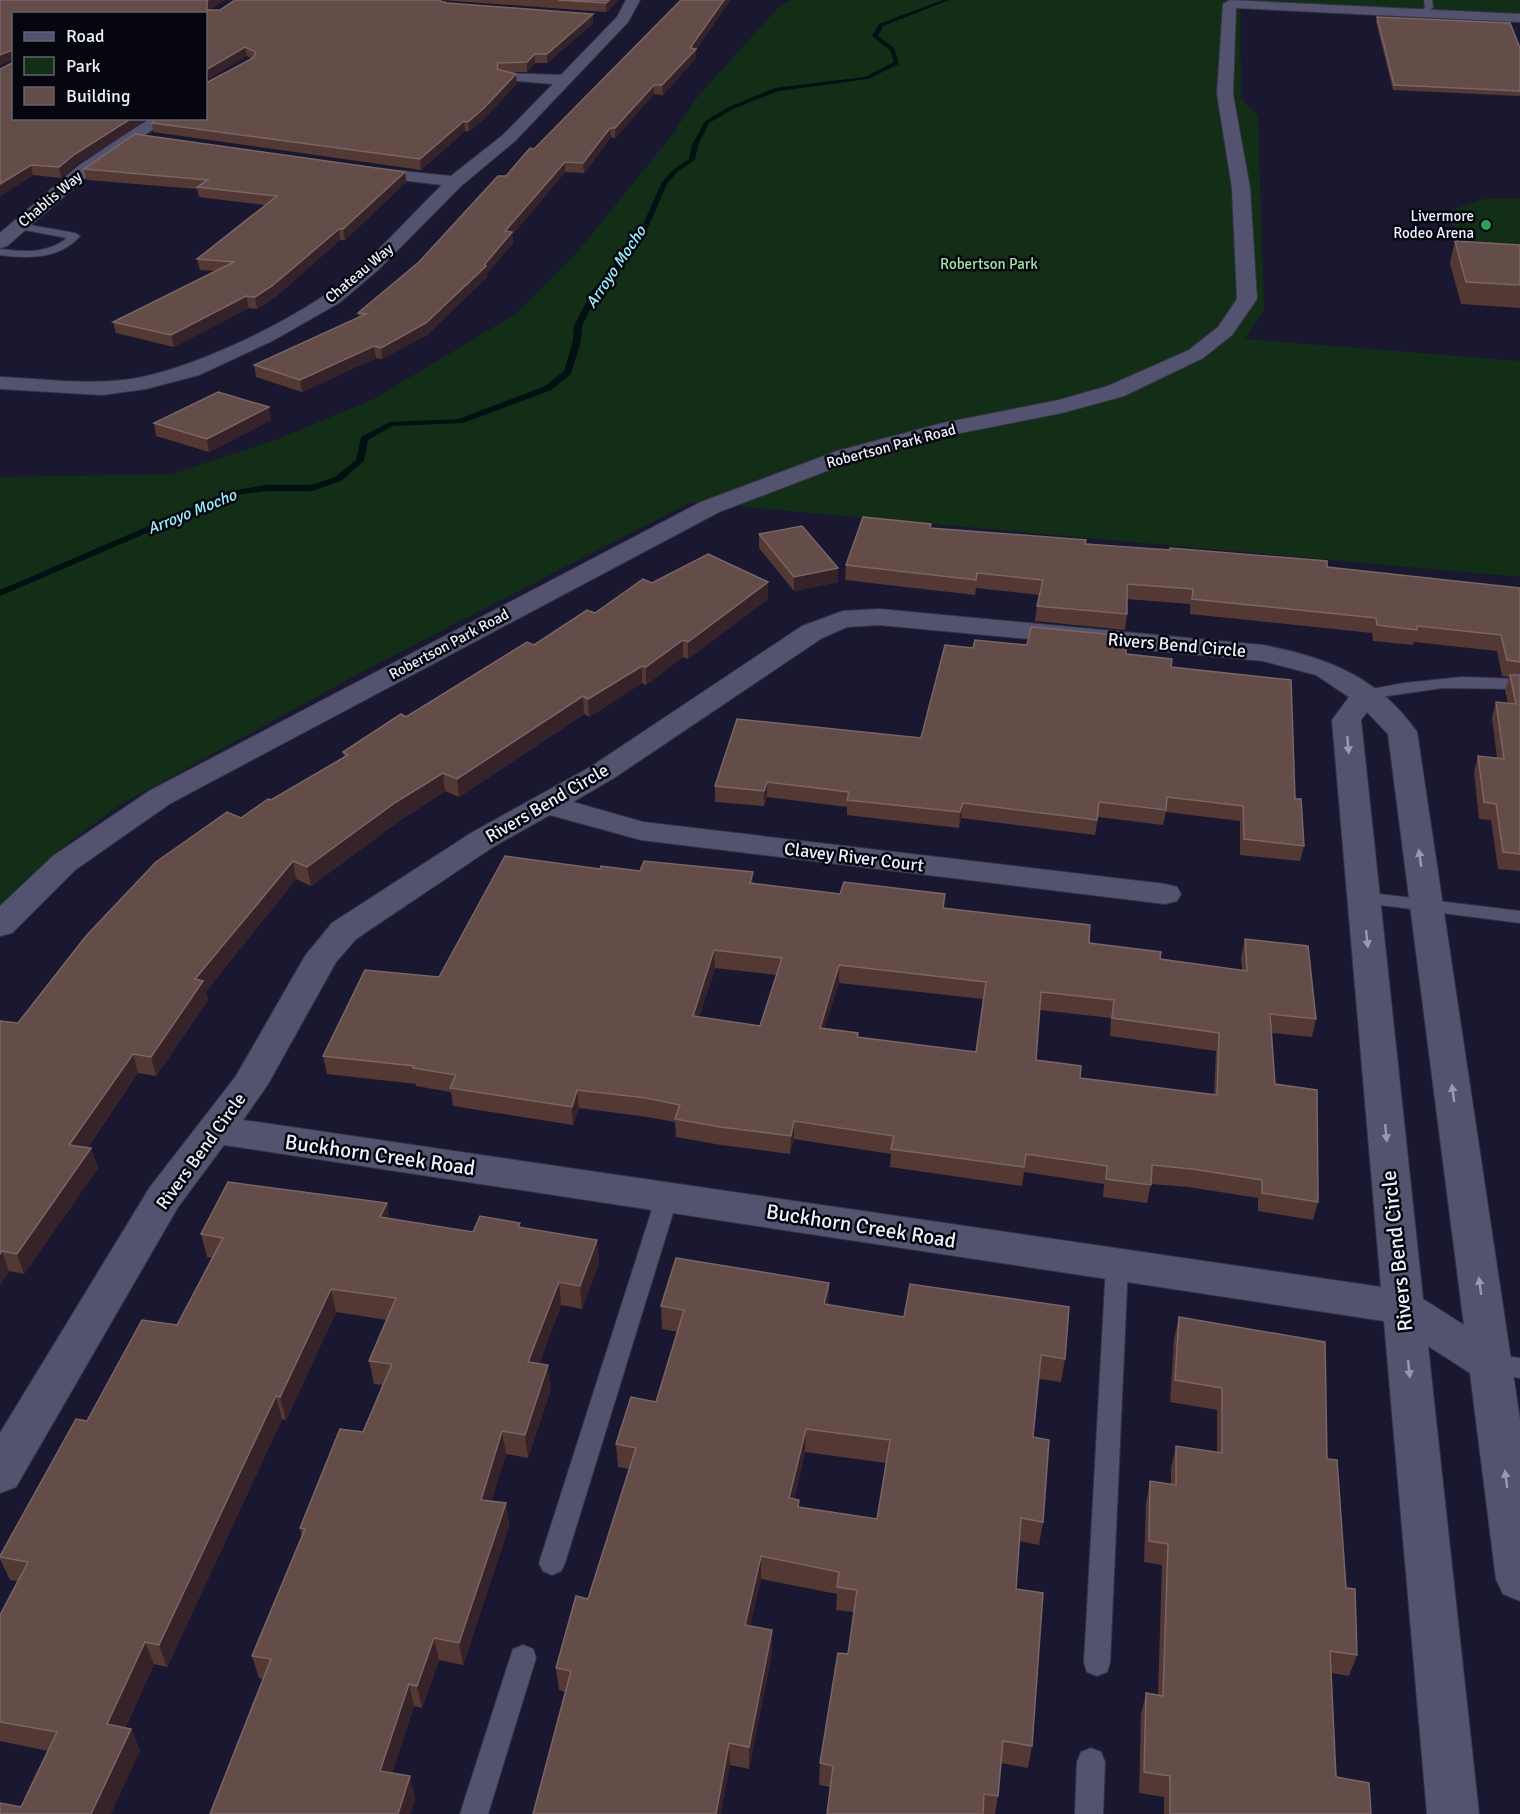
<svg xmlns="http://www.w3.org/2000/svg" width="1520" height="1814" font-family="Signika,sans-serif">
	<style>
		.green { fill: #132e17 }
		.lines { fill: none; stroke-linecap: round; stroke-linejoin: round }
		.stream { fill: #001013; fill-rule: evenodd }
		.lane-casing { stroke: #353346; stroke-width: 2 }
		.street-casing { stroke: #353346; stroke-width: 2 }
		.lane { fill: #535370; fill-rule: evenodd }
		.street { fill: #535370; fill-rule: evenodd }
		.wall { fill: #543833; fill-rule: evenodd }
		.shaded-wall { fill: #362329 }
		.building { fill: #644c49; stroke: #7a6565; stroke-width: 1.5; fill-rule: evenodd }
		.oneway { fill: #999ab0 }
		.leisure-dot { fill: #2e9e5b; stroke: #06060f; stroke-width: 2 }
		.labels { text-anchor: middle; dominant-baseline: central; stroke-width: 5; stroke-linejoin: round; paint-order: stroke }
		.far-street-label { font-size: 15px; fill: #eff0fe; stroke: #06060f }
		.far-poi-label { font-size: 15px; fill: #eff0fe; stroke: #06060f; text-anchor: end }
		.far-park-label { font-size: 15px; fill: #9fe5a6; stroke: #06060f }
		.far-water-label { font-size: 16px; font-style: italic; fill: #96f3fe; stroke: #06060f }
		.street-label { font-size: 18px; fill: #eff0fe; stroke: #06060f }
		.near-street-label { font-size: 21px; fill: #eff0fe; stroke: #06060f }
	</style>
	<rect width="100%" height="100%" fill="#1a1831"/>
	<g class="green">
		<path d="M791 0H1520V15L1240 2 1241 99 1258 115 1264 309 1245 339 1520 361V577L691 502 356 675 120 805 72 840 24 881 0 906V477L172 474 278 439 372 400 517 313 579 250 673 134 699 95 779 7Z"/>
		<path d="M1497 198 1520 199V246C1493 245 1466 245 1449 220L1452 210 1484 199Z"/>
	</g>
	<g class="lines">
		<path class="stream" d="M943 0H949L883 26 878 36 894 48 899 64 868 79 778 91 733 109 709 123 698 145 695 160 678 171 667 184 643 239 599 292 582 326 581 341 571 374 551 390 463 423 392 426 368 440 364 461 341 481 312 491H266L235 495 0 596V590L230 491 266 485H311L335 477 356 460 361 437 390 422 459 419 545 386 564 371 573 341 574 326 592 291 637 238 662 182 674 169 689 159 692 145 705 121 729 107 775 88 865 77 894 62 890 50 872 36 879 24Z"/>
		<g class="lane-casing">
			<g id="lane">
				<path d="M1424 0H1432L1433 7 1425 15 1421 13 1425 7Z"/>
				<path d="M18 223 75 233 80 236C60 259 28 259 0 255V249C24 252 48 254 67 238L14 228 13 226Z"/>
				<path d="M1462 677 1520 679V689L1443 688 1366 699 1358 694 1361 691 1404 683Z"/>
				<path d="M1363 892 1520 911V923L1357 902 1354 898 1357 894Z"/>
				<path d="M667 1189 675 1191 678 1197 565 1563 561 1571 552 1575 543 1571 539 1563 656 1197 659 1191Z"/>
				<path d="M1117 1256 1125 1259 1128 1265 1110 1663 1107 1672 1097 1676 1087 1672 1084 1663 1106 1265 1109 1259Z"/>
				<path d="M1490 1354 1520 1358V1378L1482 1371 1478 1364 1482 1357Z"/>
				<path d="M523 1645 533 1649 536 1658 488 1814H460L510 1658 513 1649Z"/>
				<path d="M1091 1748 1101 1752 1105 1762 1103 1814H1075L1077 1762 1081 1752Z"/>
			</g>
		</g>
		<g class="street-casing">
			<g id="street">
				<path d="M626 0H640L628 22 515 141 461 186 378 270 339 303 274 340 199 375 146 389 102 395 0 389V377C45 379 92 386 137 378 195 367 276 328 325 295 368 265 404 222 442 185L360 175 352 170 354 166 451 176 503 135 553 84 506 80 499 76 501 73 561 75 617 17Z"/>
				<path d="M1230 0 1520 14V22L1236 8 1233 94 1250 188 1257 299 1232 335 1203 358 1124 396 1062 413 945 436 853 461 719 512 171 803 75 870 12 933 0 936V906L53 856 149 791 701 502 837 451 943 423 1059 400 1108 386 1189 350 1218 327 1237 299 1232 188 1217 94 1223 4Z"/>
				<path d="M150 118H169L90 174 7 246 0 248V233L78 166Z"/>
				<path d="M879 609 1263 645C1326 657 1379 677 1417 732L1520 1420V1601L1503 1594 1496 1579 1470 1373 1428 1346 1479 1814H1427L1384 1321 224 1145 178 1207 16 1487 0 1493V1433L150 1187 236 1076 305 956 332 923 471 833 592 766 802 626 843 611ZM879 625 1263 661 1316 675 1349 697 1332 720 1381 1287 243 1120 268 1084 336 962 356 939 493 847 550 815 641 840 1165 904 1177 901 1181 894 1177 887 1165 884 643 822 573 802 614 778 822 638 847 627ZM1367 712 1388 734 1464 1325 1423 1299 1361 720Z"/>
			</g>
		</g>
		<use href="#lane" class="lane"/>
		<use href="#street" class="street"/>
	</g>
	<g class="wall">
		<path d="M0 0H225L209 9V10H220L235 0H619L606 12 441 0V1L447 3 593 23 547 63H535L527 72H508L517 83 485 118 469 131H465L421 170 153 132 152 123 153 121 149 119 77 164 61 178 33 175 0 196V69L14 118H206L251 58 247 56 14 59 0 65Z"/>
		<path d="M681 0H731L726 6 696 50V58L663 95 654 94 615 138 611 137 584 173 565 172 512 235 513 243 487 273V277L427 335 382 359 376 358 302 392 256 377 254 365 359 318 358 313 419 262 534 149Z"/>
		<path d="M1377 17 1520 48V96L1393 90 1376 22Z"/>
		<path d="M84 169 405 172 406 182 345 240H340L274 298 257 309 249 308 174 347 116 333 113 322 215 271 200 270 197 259 265 205 199 197 197 189 87 180Z"/>
		<path d="M1455 241 1520 245V308L1461 304 1450 263Z"/>
		<path d="M271 420 209 452 156 436 154 423Z"/>
		<path d="M931 524V528L1327 567 1520 588V871L1498 869 1491 820 1479 819 1474 772 1478 756 1497 758 1492 718 1496 702 1508 703 1505 691 1509 677 1502 676 1497 651 1414 642 1413 645 1373 641 1372 633 1190 614V604L1127 599V614L1125 630 1035 621 1037 606 1040 595 976 588 975 595 845 580 846 565Z"/>
		<path d="M759 534 838 582 794 591 759 548Z"/>
		<path d="M768 582V599L688 659 683 657 646 685 642 683 589 717 584 714 459 797 445 791 399 821 311 886 296 879 206 991 208 1000 156 1076 138 1073 87 1148H91L98 1168 24 1274 9 1271 0 1285V1021L18 1023 241 818 344 757 343 752 534 645 652 583Z"/>
		<path d="M1027 645 1126 654 1171 667 1295 799 1304 846 1300 861 1240 855V821L1166 812 1163 825 1098 817 1095 835 961 818 959 828 847 815V807L767 797 764 806 715 802V786L921 738 973 648Z"/>
		<path d="M600 869 640 871 753 872V883L840 894H945L944 908 1160 959 1242 970 1241 957 1245 939 1316 1019 1312 1037 1272 1033 1275 1084 1318 1202 1313 1220 1258 1211V1198L1188 1187 1151 1184 1147 1203 1103 1197 1104 1184 1024 1172 1022 1186 890 1167 891 1154 794 1139 790 1154 721 1145 676 1137 675 1122 647 1117 579 1108 573 1125 453 1106 451 1092 416 1086V1084L327 1074 323 1056ZM715 968 777 975 760 1026 699 1017ZM839 983 983 999 976 1052 858 1037V1033L824 1028ZM1040 1010 1111 1018 1110 1036 1216 1051 1214 1095 1080 1078 1036 1060Z"/>
		<path d="M387 1203 389 1218 473 1232 520 1228 597 1240 599 1263 582 1309 561 1305 539 1364 551 1389 528 1458 506 1454 491 1501 506 1503 509 1526 463 1665 439 1660 422 1708 414 1706 392 1773 410 1776 415 1798 410 1814H210L263 1679 259 1678 252 1656 302 1537 300 1528 363 1432 383 1385 374 1384 369 1361 387 1320 336 1312 286 1420 282 1419 167 1667 154 1664 125 1728 131 1729 140 1751 21 1807 48 1751 0 1741V1615L18 1581 10 1580 0 1559V1556L87 1421 177 1325 212 1258 207 1257 201 1234Z"/>
		<path d="M829 1283 828 1305 1065 1359 1061 1382 1039 1379 1033 1437 1043 1522 1039 1545 1019 1541 1016 1589 1032 1746 1028 1768 1001 1763 998 1796 995 1814H827L830 1787 819 1785 820 1763 848 1654 854 1612 836 1610 837 1594 761 1579 750 1626 772 1630V1653L749 1769 730 1765 565 1692 559 1690 556 1668 588 1599 629 1469 618 1467 616 1444 656 1402 678 1332 662 1329 661 1306ZM805 1452 886 1463 877 1519 799 1507 794 1499Z"/>
		<path d="M1179 1317 1327 1459 1357 1655 1349 1676 1331 1673 1336 1777 1371 1814H1164V1797L1139 1793 1141 1714 1146 1693 1158 1695 1162 1565 1144 1562 1146 1503 1150 1481 1171 1484V1468L1176 1446 1217 1452V1410L1170 1402 1174 1339Z"/>
	</g>
	<g class="shaded-wall">
		<path d="M208 0H225L209 9 208 19 207 10V1Z"/>
		<path d="M609 0H619L606 12V3Z"/>
		<path d="M724 0H731L726 6 696 50V58L663 95 662 85Z"/>
		<path d="M593 14V23L547 63V54Z"/>
		<path d="M245 47 247 56 206 81V70Z"/>
		<path d="M12 50 14 59 0 65V55Z"/>
		<path d="M535 54V63L527 72V62Z"/>
		<path d="M516 74 517 83 485 118 469 131 468 122Z"/>
		<path d="M654 85V94L615 138V128Z"/>
		<path d="M132 118 149 119 77 164 61 178 59 167 75 154Z"/>
		<path d="M464 121 465 131 421 170 420 159Z"/>
		<path d="M610 128 611 137 584 173 583 163Z"/>
		<path d="M565 162V172L512 235 513 243 487 273V277L427 335 382 359 381 348 485 264 505 231Z"/>
		<path d="M31 165 33 175 0 196V184Z"/>
		<path d="M405 172 406 182 345 240 343 229Z"/>
		<path d="M339 229 340 240 274 298 257 309 255 297Z"/>
		<path d="M246 296 249 308 174 347 171 335Z"/>
		<path d="M374 346 376 358 302 392 300 380Z"/>
		<path d="M269 407 271 420 209 452 207 439Z"/>
		<path d="M838 568V582L794 591V577Z"/>
		<path d="M768 582V599L688 659V642Z"/>
		<path d="M683 640V657L646 685V667Z"/>
		<path d="M642 666V683L589 717 588 699Z"/>
		<path d="M583 696 584 714 459 797 457 779Z"/>
		<path d="M443 773 445 791 399 821 311 886 307 867 396 802Z"/>
		<path d="M767 782V797L764 806V791Z"/>
		<path d="M963 803 961 818 959 828 960 812Z"/>
		<path d="M293 861 296 879 206 991 208 1000 156 1076 151 1057 195 979Z"/>
		<path d="M753 872V889L750 883Z"/>
		<path d="M714 950 715 968 693 1034V1016Z"/>
		<path d="M839 965V983L819 1046 820 1028Z"/>
		<path d="M133 1054 138 1073 75 1164 69 1145Z"/>
		<path d="M577 1090 579 1108 573 1125 572 1107Z"/>
		<path d="M794 1121V1139L790 1154 791 1136Z"/>
		<path d="M91 1148 98 1168 24 1274 17 1254Z"/>
		<path d="M387 1203 391 1226 380 1217Z"/>
		<path d="M597 1240 599 1263 582 1309 580 1286Z"/>
		<path d="M2 1251 9 1271 0 1285V1254Z"/>
		<path d="M559 1282 561 1305 531 1386 528 1362Z"/>
		<path d="M829 1283 828 1306 824 1304Z"/>
		<path d="M331 1289 336 1312 286 1420 280 1397Z"/>
		<path d="M548 1365 551 1389 528 1458 525 1435Z"/>
		<path d="M276 1396 282 1419 167 1667 159 1645Z"/>
		<path d="M806 1429 805 1452 789 1521V1498Z"/>
		<path d="M502 1431 506 1454 485 1523 481 1500Z"/>
		<path d="M506 1503 509 1526 463 1665 459 1643Z"/>
		<path d="M761 1556V1579L745 1648V1625Z"/>
		<path d="M772 1630V1653L749 1769V1747Z"/>
		<path d="M434 1638 439 1660 422 1708 417 1686Z"/>
		<path d="M145 1642 154 1664 116 1746 107 1724Z"/>
		<path d="M409 1684 414 1706 386 1793 380 1771Z"/>
		<path d="M131 1729 140 1751 111 1814H91Z"/>
		<path d="M729 1743 730 1765 721 1814H716Z"/>
		<path d="M410 1776 415 1798 410 1814H398Z"/>
	</g>
	<g class="building">
		<path d="M0 0H208L207 1V10H220L235 0H440V1L447 3 593 14 547 54H535L527 62 498 63 497 69 516 74 484 108 468 122 464 121 420 159 152 123 156 118H206V83L253 58 256 52 245 47 206 70V14H14V58L12 50 0 55Z"/>
		<path d="M558 0H609L606 3Z"/>
		<path d="M681 0H724L690 48 696 49 662 85H654L615 128H610L583 163 565 162 505 231 512 232 485 264 486 266 426 323 381 348 374 346 300 380 254 365 366 314 358 313 419 262 498 176H506L530 148 534 149Z"/>
		<path d="M1377 17 1510 23 1520 48V91L1394 85Z"/>
		<path d="M14 62V118H132L75 154 59 167 31 165 0 184V69Z"/>
		<path d="M135 134 405 172 343 229H339L272 286 255 297 246 296 171 335 113 322 234 262 197 259 277 196 197 187 208 180 84 169Z"/>
		<path d="M1455 241 1520 245V285L1466 282Z"/>
		<path d="M218 392 269 407 207 439 154 423Z"/>
		<path d="M863 517 931 524 930 528 1086 540 1085 544 1170 550V548L1327 561V567L1520 588V662L1507 660 1501 635 1417 626V630L1377 625 1376 618 1192 599 1193 589 1127 584V614L1037 606 1043 580 977 573 976 580 846 565Z"/>
		<path d="M802 526 838 568 794 577 759 534Z"/>
		<path d="M708 554 768 582 688 642 683 640 646 667 642 666 588 699 583 696 457 779 443 773 396 802 307 867 293 861 195 979 203 981 151 1057 133 1054 69 1145 91 1148 17 1254 2 1251 0 1254V1021L18 1023 86 936 156 862 227 812 241 818 268 799 271 800 348 755 343 752 401 714 406 717 527 642 534 645 587 610 595 613 643 579 652 583Z"/>
		<path d="M1031 627 1126 636V654L1172 659 1171 667 1291 680 1295 799H1301L1304 846 1244 839 1243 806 1167 797 1166 810 1099 802 1097 820 963 803 960 812 847 800 849 792 767 782 764 791 715 786 737 719 921 738 945 645 973 648 975 640 1027 645Z"/>
		<path d="M1510 675H1520V854L1503 852 1496 804 1484 802 1478 756 1504 759 1496 702 1516 704Z"/>
		<path d="M505 856 600 869 601 866 640 871 644 861 753 872 750 883 840 894 844 882 945 894 943 908 1090 925 1089 943 1161 952 1160 959 1247 971 1245 939 1308 946 1316 1019 1270 1014 1275 1084 1317 1090 1318 1202 1262 1193V1180L1192 1169 1152 1165 1151 1185 1106 1179 1107 1166 1026 1154 1024 1167 891 1149 894 1136 794 1121 791 1136 720 1127 675 1119 680 1105 646 1098 577 1090 572 1107 450 1088 456 1075 413 1068 414 1066 323 1056 365 970 439 977ZM714 950 782 958 760 1026 693 1016ZM839 965 986 982 976 1052 857 1037 858 1033 820 1028ZM1041 992 1114 1000 1112 1018 1219 1033 1217 1095 1080 1078 1081 1066 1036 1060Z"/>
		<path d="M228 1182 387 1203 380 1217 473 1232 480 1216 520 1223 518 1227 597 1240 580 1286 559 1282 528 1362 548 1365 525 1435 502 1431 481 1500 506 1503 459 1643 434 1638 417 1686 409 1684 380 1771 410 1776 398 1814H210L271 1659 252 1656 305 1529 300 1528 340 1429 363 1432 392 1364 369 1361 396 1298 331 1289 280 1397 276 1396 159 1645 145 1642 107 1724 131 1729 91 1814H0V1803L21 1807 57 1732 0 1722V1615L28 1562 0 1557V1556L76 1419 87 1421 142 1320 177 1325 223 1238 201 1234Z"/>
		<path d="M676 1258 829 1283 824 1304 904 1317 910 1284 1069 1307 1065 1359 1041 1355 1033 1437 1049 1440 1043 1522 1021 1518 1016 1589 1043 1593 1032 1746 1003 1741 998 1796 984 1794 983 1814H827L833 1766 820 1763 838 1653 848 1654 857 1590 837 1587 839 1572 761 1556 745 1625 772 1630 749 1747 729 1743 716 1814H533L571 1671 556 1668 576 1596 588 1599 636 1448 616 1444 631 1397 656 1402 684 1310 661 1306ZM806 1429 890 1440 877 1519 798 1507 799 1500 789 1498Z"/>
		<path d="M1179 1317 1325 1342 1327 1459 1337 1460 1346 1588 1355 1589 1357 1655 1330 1651 1336 1777 1369 1783 1371 1814H1170V1776L1144 1772 1146 1693 1163 1696 1168 1544 1149 1541 1150 1481 1176 1485V1446L1222 1453V1388L1175 1380Z"/>
	</g>
	<defs><path id="oneway-solid" d="M-6-.8H1V-3.2L6.5 0L1 3.2V.8H-6Z" transform="scale(1.5)"/></defs>
	<g class="oneway">
		<use href="#oneway-solid" transform="translate(1348 745) rotate(85)"/>
		<use href="#oneway-solid" transform="translate(1420 858) rotate(-98)"/>
		<use href="#oneway-solid" transform="translate(1367 939) rotate(84)"/>
		<use href="#oneway-solid" transform="translate(1453 1093) rotate(-98)"/>
		<use href="#oneway-solid" transform="translate(1386 1133) rotate(84)"/>
		<use href="#oneway-solid" transform="translate(1480 1286) rotate(-98)"/>
		<use href="#oneway-solid" transform="translate(1409 1369) rotate(84)"/>
		<use href="#oneway-solid" transform="translate(1506 1479) rotate(-98)"/>
	</g>
	<circle class="leisure-dot" cx="1486" cy="225" r="6"/>
	<g class="labels">
		<g class="far-street-label">
			<text transform="translate(50 199) rotate(-40)">Chablis Way</text>
			<text transform="translate(359 273) rotate(-40)">Chateau Way</text>
			<text transform="translate(891 446) rotate(-15)">Robertson Park Road</text>
			<text transform="translate(449 644) rotate(-28)">Robertson Park Road</text>
		</g>
		<g class="far-poi-label">
			<text x="1474" y="216">Livermore<tspan x="1474" dy="17">Rodeo Arena</tspan></text>
		</g>
		<g class="far-park-label">
			<text x="989" y="264">Robertson Park</text>
		</g>
		<g class="far-water-label">
			<text transform="translate(616 267) rotate(-56)">Arroyo Mocho</text>
			<text transform="translate(192 512) rotate(-22)">Arroyo Mocho</text>
		</g>
		<g class="street-label">
			<text transform="translate(1177 645) rotate(5)">Rivers Bend Circle</text>
			<text transform="translate(547 803) rotate(-30)">Rivers Bend Circle</text>
			<text transform="translate(854 857) rotate(7)">Clavey River Court</text>
			<text transform="translate(201 1151) rotate(-54)">Rivers Bend Circle</text>
		</g>
		<g class="near-street-label">
			<text transform="translate(380 1155) rotate(8)">Buckhorn Creek Road</text>
			<text transform="translate(861 1226) rotate(9)">Buckhorn Creek Road</text>
			<text transform="translate(1397 1251) rotate(-96)">Rivers Bend Circle</text>
		</g>
	</g>
	<rect x="12" y="12" width="195" height="108" fill="#06060f" stroke="#63646f" stroke-width="1.5"/>
	<rect x="24" y="32" width="30" height="9" fill="#535370" stroke="#63646f" stroke-width="1.5"/>
	<text x="66" y="42" font-size="18" fill="#eff0fe">Road</text>
	<rect x="24" y="57" width="30" height="18" fill="#132e17" stroke="#63646f" stroke-width="1.5"/>
	<text x="66" y="72" font-size="18" fill="#eff0fe">Park</text>
	<rect x="24" y="87" width="30" height="18" fill="#644c49" stroke="#63646f" stroke-width="1.5"/>
	<text x="66" y="102" font-size="18" fill="#eff0fe">Building</text>
</svg>
